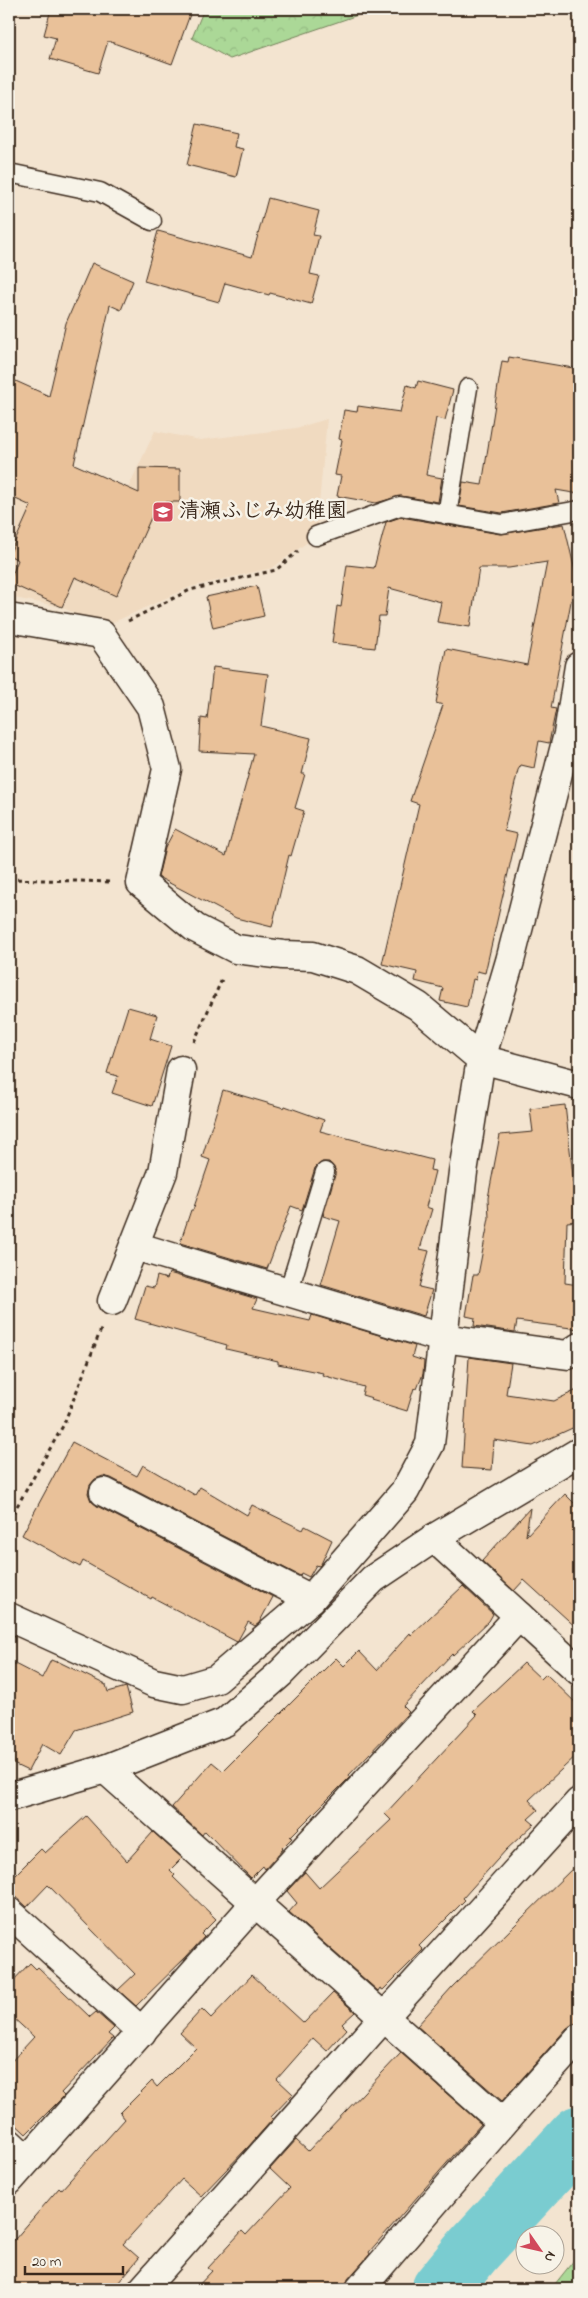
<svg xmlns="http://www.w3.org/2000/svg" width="588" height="2298" font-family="'Indie Flower','Klee One',sans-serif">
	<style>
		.built { fill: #f0dac0 }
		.forest { fill: url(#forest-crowns); stroke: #73815a }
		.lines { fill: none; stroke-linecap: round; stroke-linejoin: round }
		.river { stroke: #7accd0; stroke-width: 59 }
		.building { fill: #e9c199; stroke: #3b2a1e }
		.service-casing { stroke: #3b2a1e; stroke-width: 21 }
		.minor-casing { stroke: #3b2a1e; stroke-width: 31 }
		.path { stroke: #3b2a1e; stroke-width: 3; stroke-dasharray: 4 4; stroke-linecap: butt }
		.service { stroke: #f7f3e8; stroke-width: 18 }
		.minor { stroke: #f7f3e8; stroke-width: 28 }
		.labels { text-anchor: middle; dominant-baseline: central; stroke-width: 5; stroke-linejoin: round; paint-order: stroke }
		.poi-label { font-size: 21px; font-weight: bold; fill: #3b2a1e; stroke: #f7f3e8; text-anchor: start }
	</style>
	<defs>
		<pattern id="forest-crowns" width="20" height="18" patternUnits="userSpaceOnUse" patternTransform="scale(1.25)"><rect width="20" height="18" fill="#abd897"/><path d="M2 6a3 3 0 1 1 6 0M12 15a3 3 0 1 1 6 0" fill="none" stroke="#94ba82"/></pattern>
	</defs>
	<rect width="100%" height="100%" fill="#f3e4d0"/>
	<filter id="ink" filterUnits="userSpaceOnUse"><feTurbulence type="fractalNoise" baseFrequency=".02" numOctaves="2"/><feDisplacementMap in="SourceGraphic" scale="10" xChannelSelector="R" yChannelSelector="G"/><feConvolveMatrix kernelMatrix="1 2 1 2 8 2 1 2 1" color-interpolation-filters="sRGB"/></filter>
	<g filter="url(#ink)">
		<path class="built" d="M327 419 316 536 272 568 190 587 101 628 62 607 9 597V435L128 488 155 431 200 440 296 428Z"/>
		<g class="forest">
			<path d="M204 9H375L230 59 192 38Z"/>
			<path d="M579 2254V2289H551Z"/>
		</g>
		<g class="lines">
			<path class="river" d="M441 2289 473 2250 579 2135"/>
		</g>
		<g class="building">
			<path d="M51 9H192L172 64 108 41 98 73 50 59 56 38 44 35Z"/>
			<path d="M197 124 237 133 234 147 243 149 236 177 187 165Z"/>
			<path d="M268 198 319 211 313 235 319 236 310 274 319 276 311 304 270 293 269 295 225 283 219 302 144 281 158 231 252 257Z"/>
			<path d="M92 263 133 281 121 310 110 305 74 464 139 493V468L180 469V502H158L116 596 75 577 62 607 9 583 18 560 9 555 31 506 9 496V378L49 396 66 323Z"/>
			<path d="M509 357 579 369V494L556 490 559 503 502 513 459 506 463 482 482 485 502 361 508 362Z"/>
			<path d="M418 381 453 390 445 420 436 418 426 475 442 478 438 502 401 496 376 503 337 496 341 476 335 475 342 440 339 439 344 410 357 412 358 406 400 412 407 385 416 388Z"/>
			<path d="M401 517 500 534 564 524 576 575 551 708 556 709 549 743 539 741 534 768 521 765 518 770 504 831 517 834 485 973 477 971 476 980 473 979 467 1007 440 1001 443 988 415 981 417 972 382 964 419 804 410 801 443 705 436 703 446 649 527 665 547 562 509 568H479L470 627 437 622 441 602 389 588 385 616H379L375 648 332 643 337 606 341 607 347 565 374 568 386 522Z"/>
			<path d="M257 586 264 616 213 628 206 597Z"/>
			<path d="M213 667 268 674 261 726 311 738 302 774H305L295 808 304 811 291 856 289 855 272 927 236 918 158 877 165 848 175 829 226 856 254 754 199 751 201 718 207 719Z"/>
			<path d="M128 1007 157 1015 150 1039 171 1046 152 1106 112 1093 118 1076 107 1073Z"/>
			<path d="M223 1090 284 1108 285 1106 324 1120 320 1131 432 1160 430 1170 435 1171 426 1207 432 1209 420 1249 429 1251 419 1287 432 1290 424 1316 321 1285 340 1221 323 1216 335 1175V1169L329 1162H322L315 1168 302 1210 291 1206 267 1269 180 1243 191 1210H193L210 1160 202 1157Z"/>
			<path d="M565 1105 578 1221 567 1222 565 1283 579 1285V1329L517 1321 515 1332 474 1326 475 1318 466 1316 473 1275H478L489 1218 488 1198 500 1135 533 1132 530 1109Z"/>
			<path d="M169 1273 257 1299 253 1308 310 1321 312 1315 415 1346 412 1357 424 1361 423 1374 417 1389 414 1388 407 1411 371 1400 372 1398 362 1395 364 1387 322 1375 323 1373 278 1364V1361L226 1349 227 1345 135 1319 145 1286 154 1288 157 1276 167 1279Z"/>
			<path d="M469 1357 511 1363 506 1394 554 1401 579 1389V1425L533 1446 494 1440 492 1470 462 1468Z"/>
			<path d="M72 1442 137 1476 143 1465 195 1495 200 1487 247 1515 252 1505 303 1530 305 1526 332 1540 321 1564 319 1566 316 1565 309 1577 301 1573 300 1576 111 1478 103 1476 95 1479 90 1485 88 1493 91 1501 97 1506 273 1597 259 1623 255 1626 248 1622 237 1642 152 1597 151 1599 83 1561 80 1567 22 1535Z"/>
			<path d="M565 1494 579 1508V1630L524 1580 514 1591 482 1561 530 1508 526 1536Z"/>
			<path d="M463 1586 493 1614 489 1621 453 1655 452 1654 403 1706 409 1712 349 1775 350 1777 290 1837 292 1838 282 1848 283 1849 265 1869 263 1866 251 1878 205 1831 202 1835 172 1807 212 1762 223 1771 336 1658 344 1666 359 1651 377 1670 410 1633 411 1635Z"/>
			<path d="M51 1660 56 1662 57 1661 106 1685 108 1692 126 1687 133 1712 76 1730 61 1755 42 1744 28 1771 9 1762V1661L42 1678Z"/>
			<path d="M524 1663 541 1679 546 1674 579 1706V1753L529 1800 538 1810 528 1819 534 1824 506 1850 463 1898 465 1900 419 1946 423 1950 383 1990 380 1988 378 1991 289 1912 297 1903 287 1891 305 1872 319 1888 391 1820 385 1814 477 1715 473 1711Z"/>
			<path d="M86 1816 127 1861 153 1832 182 1858 170 1870 175 1875 173 1877 216 1919 201 1934 204 1937 187 1956 136 2006 118 1990 135 1974 48 1885 27 1907 9 1890V1881L41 1849 45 1853Z"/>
			<path d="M579 1862V2023L567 2028 502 2101 417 2026 452 1987Z"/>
			<path d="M30 1963 36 1969 38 1967 90 2017 96 2012 114 2028 108 2034 113 2038 61 2093 64 2096 26 2134 9 2118V2064L34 2037 9 2014V1985Z"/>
			<path d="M252 1975 304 2023 333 1993 355 2012 342 2024 347 2029 327 2051 313 2038 277 2079 293 2094 271 2117 273 2119 248 2147 201 2196 182 2179 123 2244 139 2258 113 2289H9V2246L59 2188 61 2190 125 2119 120 2113 152 2081 157 2087 196 2048 180 2033 202 2009 211 2018Z"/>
			<path d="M401 2053 481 2124 369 2252 370 2254 348 2279 345 2289H195L212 2271 208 2268 242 2231 246 2235 290 2188 270 2169 296 2140 308 2151Z"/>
		</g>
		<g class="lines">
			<g class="service-casing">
				<g id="service">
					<path d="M9 173 100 192 152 221"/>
					<path d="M447 515 468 388"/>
					<path d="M316 536 400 506 502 524 579 510"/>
					<path d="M288 1293 325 1172"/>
				</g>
			</g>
			<g class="minor-casing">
				<g id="minor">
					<path d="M9 618 101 634 151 707 167 769 141 883 195 928 236 949 283 955 313 956 357 970 418 1006 481 1059 579 1085"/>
					<path d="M135 1246 442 1338 568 1355 579 1347"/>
					<path d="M112 1301 163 1172 181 1070"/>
					<path d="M104 1492 311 1599"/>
					<path d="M434 1538 579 1671"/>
					<path d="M9 1617 154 1683 183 1689 217 1679 311 1599 405 1491 430 1444 463 1172 481 1059 510 961 568 734 579 666"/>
					<path d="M105 1769 503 2123"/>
					<path d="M9 1797 105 1769 225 1722 281 1673 373 1579 434 1538 579 1452"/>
					<path d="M9 1912 142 2032"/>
					<path d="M9 2143 27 2160"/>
					<path d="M9 2181 256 1902 519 1616"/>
					<path d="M143 2289 384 2017 579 1802"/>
					<path d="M360 2289 503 2123 579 2038"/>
				</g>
			</g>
			<g class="path">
				<path d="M128 621 190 590 276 570 298 551"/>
				<path d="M9 879 111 882"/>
				<path d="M194 1042 223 977"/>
				<path d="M9 1520 63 1426 102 1327"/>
			</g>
			<use href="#service" class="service"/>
			<use href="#minor" class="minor"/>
		</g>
	</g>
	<defs>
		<g id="school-square" transform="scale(1.125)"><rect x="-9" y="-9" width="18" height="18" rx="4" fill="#d1495b" stroke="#f7f3e8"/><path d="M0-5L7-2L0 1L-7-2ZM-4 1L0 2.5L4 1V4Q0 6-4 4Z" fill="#fff"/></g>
	</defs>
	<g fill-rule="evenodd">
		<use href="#school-square" x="163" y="512"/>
	</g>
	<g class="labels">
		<g class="poi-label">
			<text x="179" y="512">清瀬ふじみ幼稚園</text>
		</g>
	</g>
	<rect width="588" height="2298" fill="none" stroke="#f7f3e8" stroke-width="30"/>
	<rect x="15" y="15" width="558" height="2268" fill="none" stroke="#3b2a1e" stroke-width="2" filter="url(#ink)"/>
	<g transform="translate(540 2250) rotate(124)"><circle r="24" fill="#f7f3e8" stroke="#aca397"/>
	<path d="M0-4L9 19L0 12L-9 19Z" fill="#d1495b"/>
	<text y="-8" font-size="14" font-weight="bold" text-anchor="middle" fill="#3b2a1e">N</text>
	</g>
	<path d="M25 2266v8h98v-8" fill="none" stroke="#3b2a1e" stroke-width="2.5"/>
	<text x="32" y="2266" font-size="15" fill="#3b2a1e" stroke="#f7f3e8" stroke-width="4" paint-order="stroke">20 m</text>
</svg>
